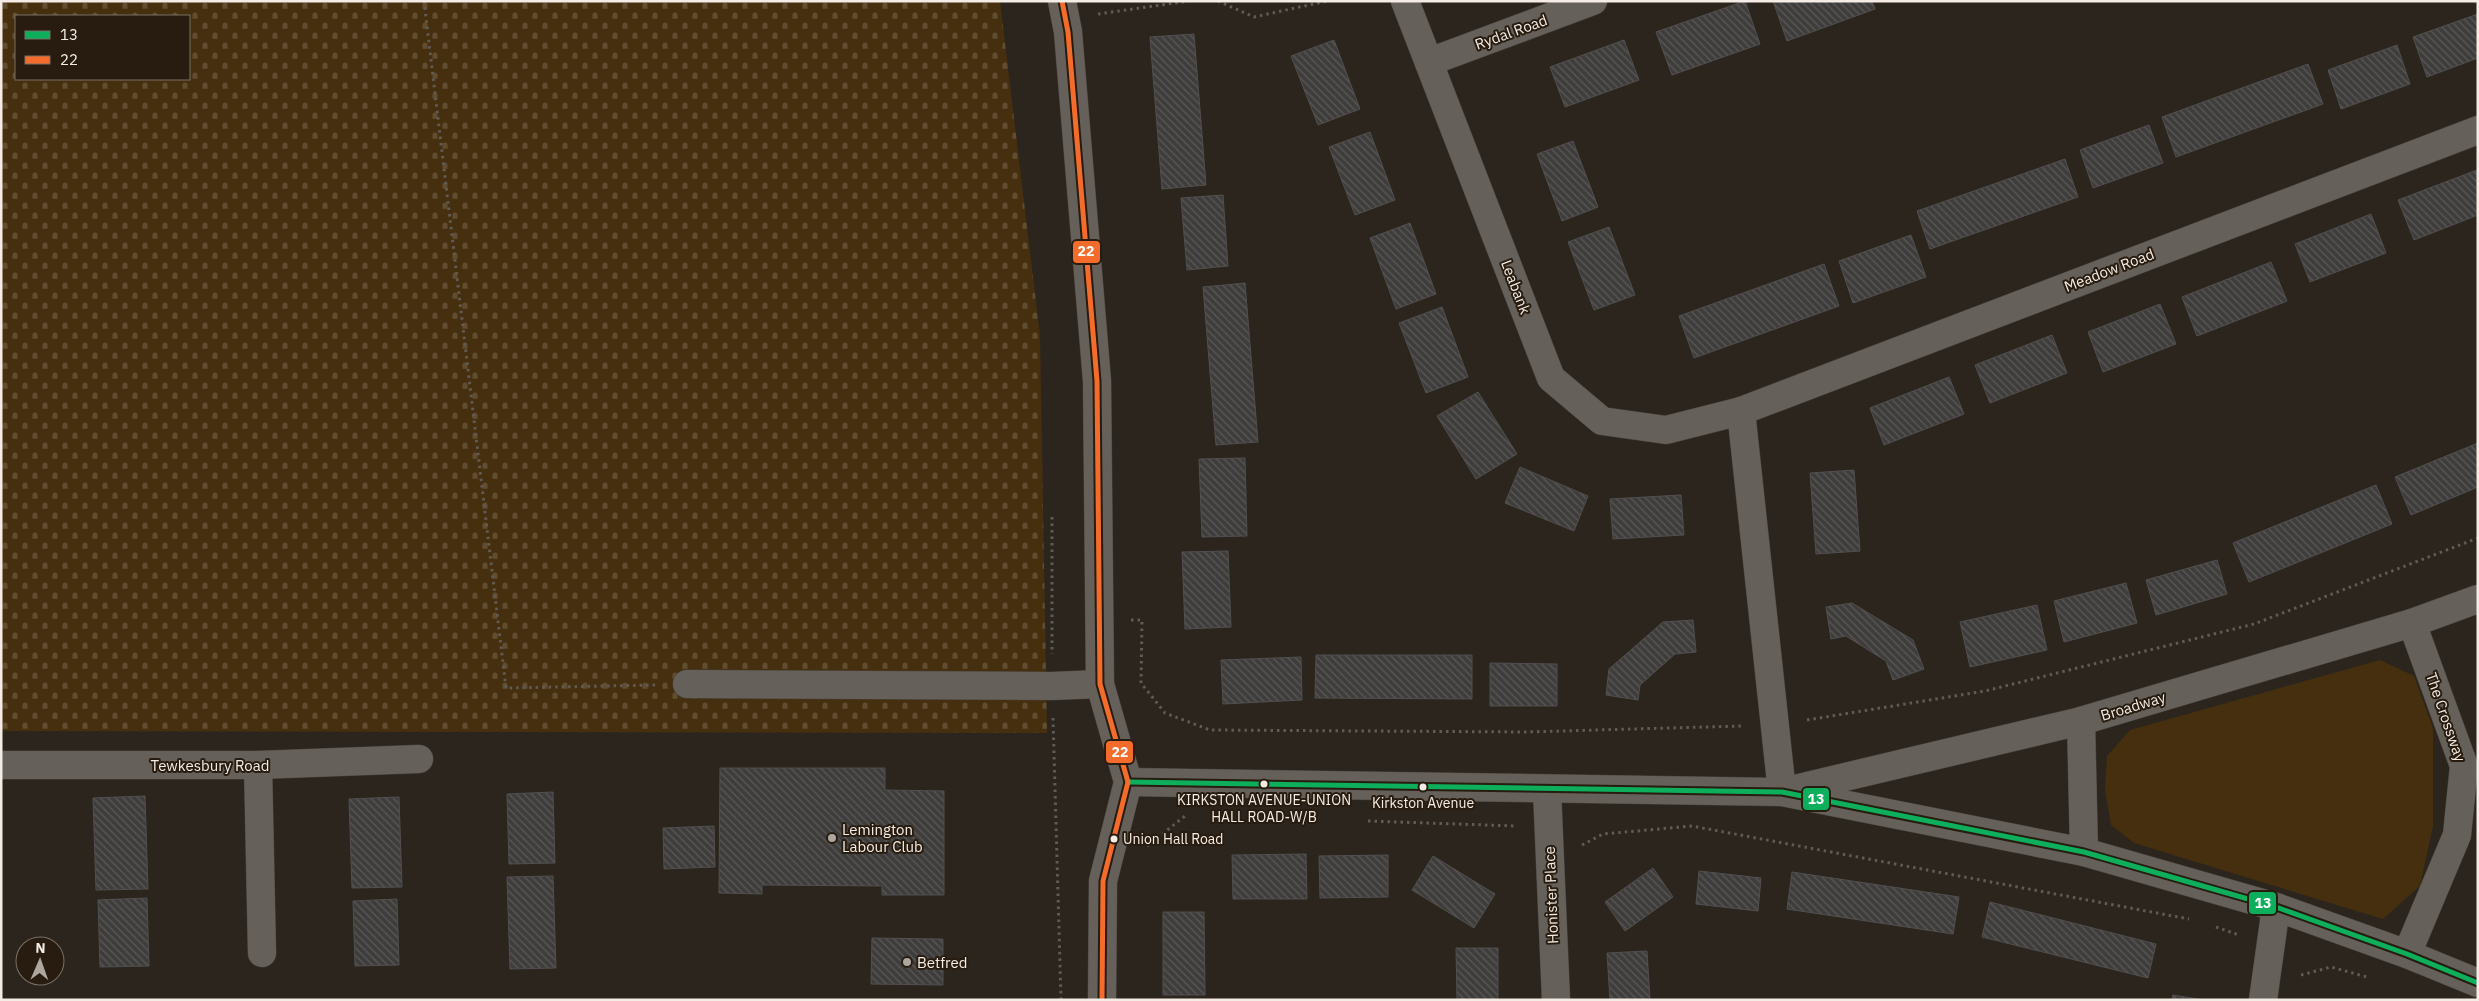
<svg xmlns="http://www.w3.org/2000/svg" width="2479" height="1001" font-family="'IBM Plex Sans',sans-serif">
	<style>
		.green { fill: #462f0e }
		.cemetery { fill: url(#cemetery-stones); fill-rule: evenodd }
		.building { fill: url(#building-back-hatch); stroke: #514f4f }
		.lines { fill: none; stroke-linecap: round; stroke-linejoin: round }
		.minor-casing { stroke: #48433d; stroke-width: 29 }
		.path { stroke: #605b55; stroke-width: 3; stroke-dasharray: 2.5 4; stroke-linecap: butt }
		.minor { stroke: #65605a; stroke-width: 28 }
		.bus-1-casing { stroke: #271c0f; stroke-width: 9 }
		.bus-2-casing { stroke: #271c0f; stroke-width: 9 }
		.bus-1 { stroke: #0daf5c; stroke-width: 5 }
		.bus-2 { stroke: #f36c2b; stroke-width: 5 }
		.bus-dot { fill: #f5ede5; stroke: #271c0f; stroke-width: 2 }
		.poi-dot { fill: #aea79f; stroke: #271c0f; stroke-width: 2 }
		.labels { text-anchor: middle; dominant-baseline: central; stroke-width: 4; stroke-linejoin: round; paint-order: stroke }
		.bus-label { font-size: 14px; fill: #f5ede5; stroke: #271c0f }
		.street-label { font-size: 15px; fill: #f5ede5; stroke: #271c0f }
		.poi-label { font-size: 15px; fill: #f5ede5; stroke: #271c0f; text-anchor: start }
		.line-badge { stroke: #271c0f; stroke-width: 2 }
		.badge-label { font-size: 14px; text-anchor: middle; font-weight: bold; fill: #fff }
	</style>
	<defs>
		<pattern id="cemetery-stones" width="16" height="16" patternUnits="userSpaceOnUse" patternTransform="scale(1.25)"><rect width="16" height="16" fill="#462f0e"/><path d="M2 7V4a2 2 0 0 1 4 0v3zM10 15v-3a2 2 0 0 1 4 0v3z" fill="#614d31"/></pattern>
		<pattern id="building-back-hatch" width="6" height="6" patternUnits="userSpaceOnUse" patternTransform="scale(1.25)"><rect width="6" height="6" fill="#3f3c3c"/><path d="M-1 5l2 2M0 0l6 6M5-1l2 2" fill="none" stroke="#5b5858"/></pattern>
	</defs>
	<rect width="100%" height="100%" fill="#2b251e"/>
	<path class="green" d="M2380 660 2414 676 2433 728V826L2420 886 2383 919 2134 843 2111 825 2105 790 2107 756 2130 730Z"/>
	<path class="cemetery" d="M1 1H1000L1040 336 1047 733 1 731ZM16 16H189V79H16Z"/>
	<g class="building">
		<path d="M1745 1 1760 44 1672 75 1656 32Z"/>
		<path d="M1773 1H1872L1875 9 1787 41Z"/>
		<path d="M2478 14V58L2427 77 2413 37Z"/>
		<path d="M1194 34 1206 185 1162 189 1150 37Z"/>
		<path d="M1334 40 1360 109 1318 125 1291 56Z"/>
		<path d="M1624 40 1639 80 1565 107 1550 67Z"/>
		<path d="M2397 45 2410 84 2341 109 2328 70Z"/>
		<path d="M2308 64 2323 104 2176 157 2162 117Z"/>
		<path d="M2149 125 2163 163 2093 188 2080 150Z"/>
		<path d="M1370 132 1395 200 1355 215 1329 147Z"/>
		<path d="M1573 141 1598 207 1562 221 1537 154Z"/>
		<path d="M2065 159 2078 197 1930 249 1917 211Z"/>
		<path d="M2477 170 2478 215 2414 240 2398 200Z"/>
		<path d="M1223 195 1228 266 1187 270 1181 198Z"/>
		<path d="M2371 214 2386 253 2310 282 2295 244Z"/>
		<path d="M1410 223 1436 294 1396 309 1370 238Z"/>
		<path d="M1609 227 1635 295 1594 310 1568 242Z"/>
		<path d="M1911 235 1926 277 1853 303 1839 261Z"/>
		<path d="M2271 262 2287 301 2197 336 2182 297Z"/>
		<path d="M1824 264 1839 306 1694 358 1679 316Z"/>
		<path d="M1245 283 1258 442 1216 445 1203 287Z"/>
		<path d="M2160 304 2176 344 2103 372 2088 332Z"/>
		<path d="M1442 307 1468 377 1426 393 1399 323Z"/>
		<path d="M2052 335 2067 373 1990 403 1975 365Z"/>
		<path d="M1949 377 1964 414 1884 445 1870 408Z"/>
		<path d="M1478 392 1517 454 1476 479 1437 416Z"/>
		<path d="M2478 443V487L2411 515 2395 477Z"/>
		<path d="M1245 458 1247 536 1202 537 1199 459Z"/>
		<path d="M1520 467 1588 496 1574 531 1505 503Z"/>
		<path d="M1854 470 1860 551 1816 554 1810 473Z"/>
		<path d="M2376 485 2392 524 2249 582 2233 543Z"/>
		<path d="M1681 495 1684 535 1613 539 1610 499Z"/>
		<path d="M1228 551 1231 627 1185 629 1182 552Z"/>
		<path d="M2217 560 2227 594 2156 615 2146 580Z"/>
		<path d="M2126 583 2137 623 2064 642 2054 601Z"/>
		<path d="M1852 603 1913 640 1924 669 1893 680 1886 661 1846 636 1831 639 1826 607Z"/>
		<path d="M2037 605 2047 650 1970 667 1960 622Z"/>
		<path d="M1693 620 1696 652 1675 654 1640 685 1638 700 1606 695 1609 669 1663 622Z"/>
		<path d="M1316 655H1472V699L1315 698Z"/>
		<path d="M1301 657 1302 700 1223 704 1221 660Z"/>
		<path d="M1490 663 1557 664V706H1490Z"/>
		<path d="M720 768H885V790L944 791V895H882V886L762 885V894L719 893Z"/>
		<path d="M553 792 555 863 509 864 507 794Z"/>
		<path d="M145 796 148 889 96 890 93 798Z"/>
		<path d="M399 797 402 887 352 888 349 799Z"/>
		<path d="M714 826 715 867 664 869 663 828Z"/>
		<path d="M1306 854 1307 899H1233L1232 855Z"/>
		<path d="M1388 855V897L1320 898 1319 856Z"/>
		<path d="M1433 856 1495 894 1474 928 1412 890Z"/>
		<path d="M1653 868 1673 897 1625 931 1605 902Z"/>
		<path d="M1699 871 1761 878 1758 911 1696 904Z"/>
		<path d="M1792 872 1959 897 1953 934 1787 909Z"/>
		<path d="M553 876 556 968 510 969 507 877Z"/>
		<path d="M147 898 149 966 100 967 98 900Z"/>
		<path d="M397 899 399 965 355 966 353 901Z"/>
		<path d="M1990 902 2156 944 2148 978 1982 937Z"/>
		<path d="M1163 912H1204L1205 995H1163Z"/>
		<path d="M872 938 943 939V985L871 984Z"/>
		<path d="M1456 948H1498V1000H1457Z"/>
		<path d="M1647 951 1650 1000H1610L1607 953Z"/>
		<path d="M2173 995 2204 1000H2172Z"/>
	</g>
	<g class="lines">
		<g class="minor-casing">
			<g id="minor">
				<path d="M1062 1 1068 32 1097 381 1100 684 1128 782 1103 881 1102 1000"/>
				<path d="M1405 1 1551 378 1602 421 1666 430 1741 411 2478 130"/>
				<path d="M1429 62 1593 1"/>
				<path d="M1741 411 1782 792 2081 721 2412 623 2478 599"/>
				<path d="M687 684 1052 686 1100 684"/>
				<path d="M2081 721 2084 852"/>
				<path d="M1 765H258L419 759"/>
				<path d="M258 765 262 953"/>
				<path d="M1128 782 1782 792 2084 852 2276 907 2407 954 2478 983"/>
				<path d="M1547 790 1556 1000"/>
				<path d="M2407 954 2457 835 2464 766 2412 623"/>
				<path d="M2263 1000 2276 907"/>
			</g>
		</g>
		<g class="path">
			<path d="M424 1 506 688 656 685"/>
			<path d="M1218 1 1254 17 1327 1"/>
			<path d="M1098 14 1189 1"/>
			<path d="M1052 517V654"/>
			<path d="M1131 620H1142L1141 683 1165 713 1210 730 1525 732 1742 726"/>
			<path d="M1053 718 1061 1000"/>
			<path d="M1807 720 1985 691 2254 624 2478 538"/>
			<path d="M1368 821 1516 826"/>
			<path d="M1582 845 1603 834 1692 826 2189 919"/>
			<path d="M1147 846 1185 816"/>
			<path d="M2216 927 2239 935"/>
			<path d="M2301 975 2331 967 2367 977"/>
		</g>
		<use href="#minor" class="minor"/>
		<g class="bus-1-casing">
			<path id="bus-1" d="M1128 782 1782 792 2084 852 2276 907 2407 954 2478 983"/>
		</g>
		<g class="bus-2-casing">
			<path id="bus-2" d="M1062 1 1068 32 1097 381 1100 684 1128 782 1103 881 1102 1000"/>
		</g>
		<use href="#bus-1" class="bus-1"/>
		<use href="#bus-2" class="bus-2"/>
	</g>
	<g class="bus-dot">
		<circle cx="1264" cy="784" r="4.5"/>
		<circle cx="1423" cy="787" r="4.5"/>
		<circle cx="1114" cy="839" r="4.5"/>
	</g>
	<g class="poi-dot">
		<circle cx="832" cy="838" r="5"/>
		<circle cx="907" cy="962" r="5"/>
	</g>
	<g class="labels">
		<g class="bus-label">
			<text x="1264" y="800">KIRKSTON AVENUE-UNION<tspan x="1264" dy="17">HALL ROAD-W/B</tspan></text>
			<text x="1423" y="803">Kirkston Avenue</text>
			<text x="1123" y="839" text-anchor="start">Union Hall Road</text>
		</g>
		<g class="street-label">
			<text transform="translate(1511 32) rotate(-20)">Rydal Road</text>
			<text transform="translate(2109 270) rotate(-21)">Meadow Road</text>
			<text transform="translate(1516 287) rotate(69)">Leabank</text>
			<text transform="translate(2133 706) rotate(-17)">Broadway</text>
			<text transform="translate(2446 717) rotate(71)">The Crossway</text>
			<text x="210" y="765">Tewkesbury Road</text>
			<text transform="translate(1551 895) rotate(-92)">Honister Place</text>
		</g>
		<g class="poi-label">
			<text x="842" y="829">Lemington<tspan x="842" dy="17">Labour Club</tspan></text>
			<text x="917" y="962">Betfred</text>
		</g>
	</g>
	<g class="line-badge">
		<rect x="1072" y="240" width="29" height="24" rx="5" fill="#f36c2b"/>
		<rect x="1105" y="740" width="29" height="24" rx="5" fill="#f36c2b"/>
		<rect x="1802" y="787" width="28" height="24" rx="5" fill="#0daf5c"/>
		<rect x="2248" y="891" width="29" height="24" rx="5" fill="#0daf5c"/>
	</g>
	<g class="badge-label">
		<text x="1086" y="256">22</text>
		<text x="1120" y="757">22</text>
		<text x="1816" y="804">13</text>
		<text x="2263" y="908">13</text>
	</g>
	<rect width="2479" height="1001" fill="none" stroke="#f5ede5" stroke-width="5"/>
	<rect x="15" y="15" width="175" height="65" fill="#271c0f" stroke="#797065"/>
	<rect x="25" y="31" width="25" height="8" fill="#0daf5c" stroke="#797065"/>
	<text x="60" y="40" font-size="15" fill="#f5ede5">13</text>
	<rect x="25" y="56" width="25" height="8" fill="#f36c2b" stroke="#797065"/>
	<text x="60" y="65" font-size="15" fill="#f5ede5">22</text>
	<g transform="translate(40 961) rotate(2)"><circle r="24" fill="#271c0f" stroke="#797065"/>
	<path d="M0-4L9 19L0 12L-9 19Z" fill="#aea79f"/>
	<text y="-8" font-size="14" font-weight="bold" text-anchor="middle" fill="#f5ede5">N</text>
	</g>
</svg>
